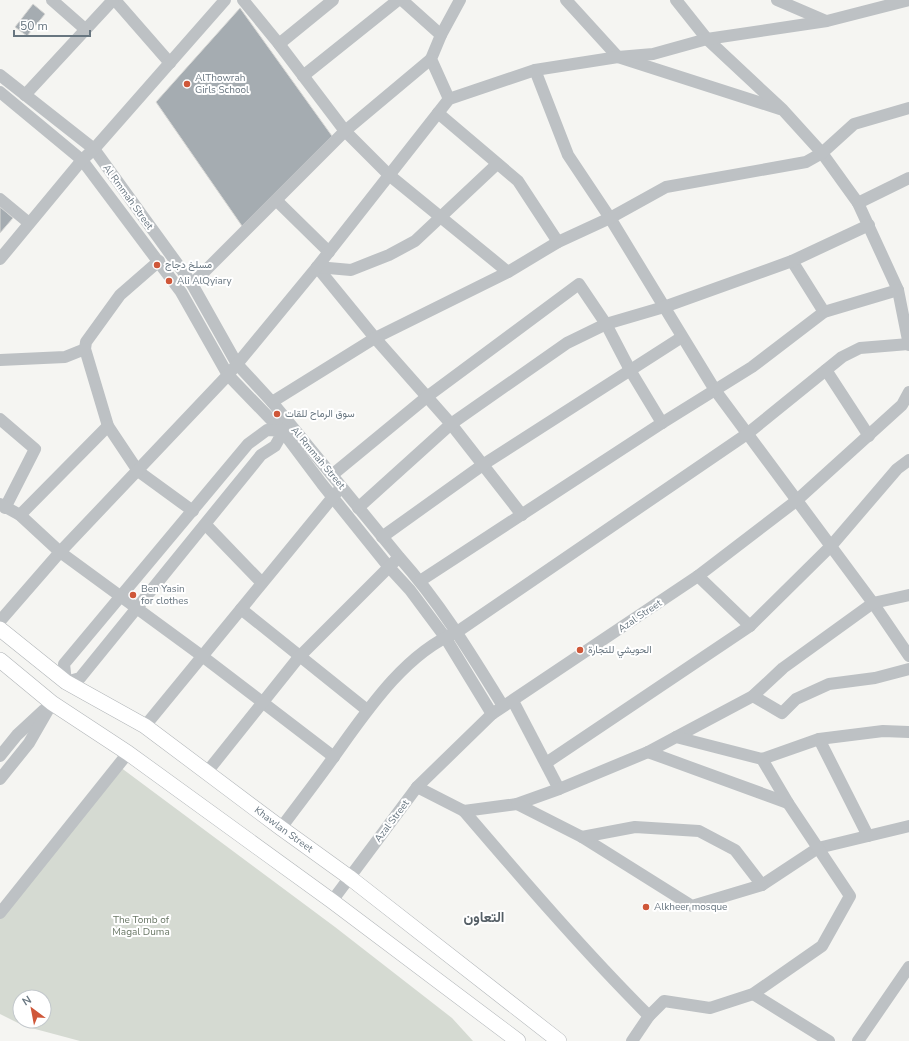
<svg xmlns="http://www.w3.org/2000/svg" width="909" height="1041" font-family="'Nunito Sans',Vazirmatn,sans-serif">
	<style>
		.green { fill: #d5dad2; fill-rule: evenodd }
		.building { fill: #a5acb1; stroke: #d7d7d5 }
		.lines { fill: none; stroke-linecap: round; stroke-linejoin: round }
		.major-casing { stroke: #b1b5b8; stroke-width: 16 }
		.minor { stroke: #bdc1c4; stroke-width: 12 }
		.major { stroke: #fff; stroke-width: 15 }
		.poi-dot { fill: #cf5739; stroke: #fff; stroke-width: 1.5 }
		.labels { text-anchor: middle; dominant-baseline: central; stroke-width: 4; stroke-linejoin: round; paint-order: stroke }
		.poi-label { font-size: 10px; fill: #687680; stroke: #fff; text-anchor: start }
		.street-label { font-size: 10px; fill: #687680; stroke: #fff }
		.park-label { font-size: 10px; fill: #6a7866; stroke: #fff }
		.district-label { font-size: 14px; font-weight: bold; fill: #555f66; stroke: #fff }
	</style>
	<rect width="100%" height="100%" fill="#f5f5f2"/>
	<path class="green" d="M120 767 335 927 452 1018 473 1041H80L24 1026 0 1014V918ZM20 997H44V1021H20Z"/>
	<g class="building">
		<path d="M33 4 45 14 27 36 15 27Z"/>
		<path d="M240 8 332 136 242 226 156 102Z"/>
		<path d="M0 207 13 218 0 233Z"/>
	</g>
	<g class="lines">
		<g class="major-casing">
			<g id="major">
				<path id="s1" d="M0 629 66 682 145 726 281 828 349 877 559 1041"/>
				<path d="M0 660 52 703 128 753 332 901 518 1041"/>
			</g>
		</g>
		<g class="minor">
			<path d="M52 0 85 29"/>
			<path d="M115 0 170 63"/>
			<path d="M243 0 279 44 345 131 389 175 508 272"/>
			<path d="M402 0 441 35"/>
			<path d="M566 0 618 57 780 109"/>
			<path d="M676 0 707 39 783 110 822 153 858 203 898 290 909 345"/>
			<path d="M777 0 826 21"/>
			<path d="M279 44 333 0"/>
			<path d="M535 70 568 155 610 218 715 390 873 603 909 656"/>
			<path d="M0 75 94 149 192 284 237 364 272 402 399 557C440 603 471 654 503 706"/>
			<path d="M303 76 398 0"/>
			<path d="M0 92 82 160 181 292 228 375 283 432 322 484 388 566 410 590 445 637 492 714"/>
			<path d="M25 95 113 0"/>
			<path d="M449 99 431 59 441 35 460 0"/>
			<path d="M438 113 518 181 558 242"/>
			<path d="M0 199 29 223"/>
			<path d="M276 200 329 252"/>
			<path d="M858 203 909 178"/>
			<path d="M0 259 82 160 94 149 225 0"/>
			<path d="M159 261 120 295 86 342 85 349 108 426 138 471 193 511"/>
			<path d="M792 261 824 312"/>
			<path d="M317 267 375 338 451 424 522 515"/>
			<path d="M317 267 351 270 389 255 415 241 497 164"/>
			<path d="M192 284 345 131 431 59"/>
			<path d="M0 360 65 357 85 349"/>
			<path d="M826 370 869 436"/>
			<path d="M272 402 375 338 508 272 558 242 610 218 666 187 806 162 822 153 854 124 909 108"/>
			<path d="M0 419 35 449 5 508"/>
			<path d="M283 432 275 446 261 455 80 678 66 682 64 664 248 444 267 430 285 431"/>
			<path d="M332 475 428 396 579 284 606 324 630 370 662 423"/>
			<path d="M0 504 20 515 60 552 202 656 334 757"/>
			<path d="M358 508 451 424 567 343 606 324 664 307 792 261 869 225"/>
			<path d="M20 515 108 426"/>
			<path d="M206 525 262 583"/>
			<path d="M382 537 484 464 682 337"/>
			<path d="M698 576 750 626"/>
			<path d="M420 581 662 423 752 367 824 312 898 290"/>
			<path d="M241 609 367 710"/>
			<path d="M0 621 60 552 228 375 317 267 449 99 535 70 618 57 653 54 707 39 827 21 909 0"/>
			<path d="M753 696 782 713 796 699 829 684 875 678 909 669"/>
			<path d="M513 701 559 789"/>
			<path d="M145 726 337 492"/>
			<path d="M676 737 753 696 783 668 873 603 909 595"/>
			<path d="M819 739 868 836"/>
			<path d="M648 752 788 803"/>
			<path d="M0 756 17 735 44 710"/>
			<path d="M546 763 750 626 831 546 897 469 909 460"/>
			<path d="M207 772 299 657 395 561"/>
			<path d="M0 779 29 743 52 703"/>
			<path d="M417 787 464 811 517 804 559 789 648 752 676 737 762 759 819 739 883 731 909 732"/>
			<path d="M517 804 582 837 692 906 762 885 818 848 909 826"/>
			<path d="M464 811C524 881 584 951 649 1016L664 1001 710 1008 753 994 822 946 850 896 788 803 762 759"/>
			<path d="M281 828C298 805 316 782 333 758 366 712 404 654 457 632L747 434 842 357 860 348 909 344"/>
			<path d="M582 837 635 827 699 831 735 850 762 885"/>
			<path d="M332 901 417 787 492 714 698 576 796 501 902 405 909 392"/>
			<path d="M0 913 128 753"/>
			<path d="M753 994 829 1041"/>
			<path d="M632 1041 649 1016"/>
			<path d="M858 1041 909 967"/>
		</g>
		<use href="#major" class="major"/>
	</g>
	<g class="poi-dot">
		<circle cx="187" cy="84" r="4"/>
		<circle cx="157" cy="265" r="4"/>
		<circle cx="169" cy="281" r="4"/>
		<circle cx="277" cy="414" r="4"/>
		<circle cx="133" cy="595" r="4"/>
		<circle cx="580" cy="650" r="4"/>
		<circle cx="646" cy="907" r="4"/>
	</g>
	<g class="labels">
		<g class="poi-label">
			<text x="195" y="78">AlThowrah<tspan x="195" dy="12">Girls School</tspan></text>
			<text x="165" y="265">مسلخ دجاج</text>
			<text x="177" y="281">Ali AlQyiary</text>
			<text x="285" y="414">سوق الرماح للقات</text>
			<text x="141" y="589">Ben Yasin<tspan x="141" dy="12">for clothes</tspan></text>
			<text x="588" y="650">الحويشي للتجارة</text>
			<text x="654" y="907">Alkheer mosque</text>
		</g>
		<g class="street-label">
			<text transform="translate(128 197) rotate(54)">Al Rmmah Street</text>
			<text transform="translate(318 458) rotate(50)">Al Rmmah Street</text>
			<text transform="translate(640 616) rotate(-34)">Azal Street</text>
			<text transform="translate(392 821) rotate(-53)">Azal Street</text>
			<text stroke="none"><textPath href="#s1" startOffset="348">Khawlan Street</textPath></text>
		</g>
		<g class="park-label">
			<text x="141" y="920">The Tomb of<tspan x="141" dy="12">Magal Duma</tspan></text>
		</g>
		<g class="district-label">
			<text x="484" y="917">التعاون</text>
		</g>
	</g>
	<g transform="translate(32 1009) rotate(328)"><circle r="19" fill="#ffffff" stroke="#c3c8cc"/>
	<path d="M0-3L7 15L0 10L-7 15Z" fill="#cf5739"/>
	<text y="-6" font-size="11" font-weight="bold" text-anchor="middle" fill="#687680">N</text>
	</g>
	<path d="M14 30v6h76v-6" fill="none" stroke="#687680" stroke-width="2"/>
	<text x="20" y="30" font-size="12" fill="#687680" stroke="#ffffff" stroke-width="3" paint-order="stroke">50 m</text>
</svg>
